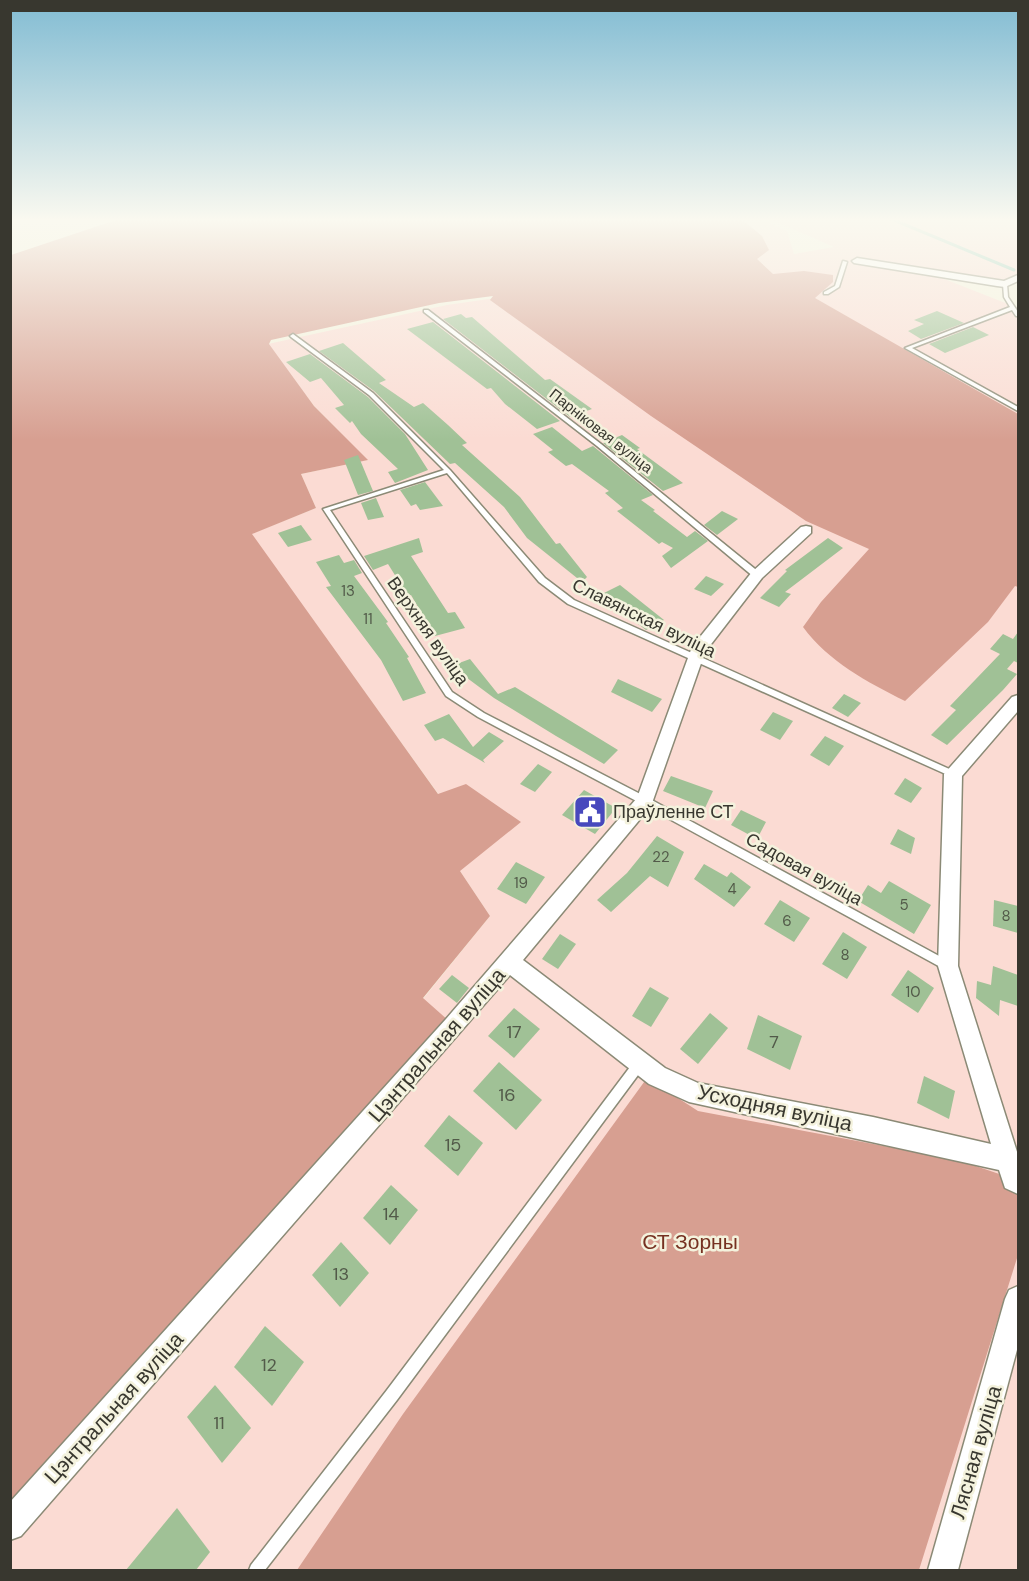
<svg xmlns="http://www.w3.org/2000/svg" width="1029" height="1581" font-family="'DM Sans',sans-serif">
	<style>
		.green { fill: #fbdbd3 }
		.forest { fill: #d79f91 }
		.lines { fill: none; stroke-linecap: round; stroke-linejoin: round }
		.stream { stroke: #89c8b4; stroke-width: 3 }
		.building { fill: #a0c196 }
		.lane-casing { stroke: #8b8a76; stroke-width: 3 }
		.street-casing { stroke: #8b8a76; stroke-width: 3 }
		.lane { fill: #fff; fill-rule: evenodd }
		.street { fill: #fff; fill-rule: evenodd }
		.labels { text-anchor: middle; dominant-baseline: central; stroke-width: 5; stroke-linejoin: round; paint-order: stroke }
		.far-street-label { font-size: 15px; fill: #38372f; stroke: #f4f2dd }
		.number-label { font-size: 15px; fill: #525a49 }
		.street-label { font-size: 18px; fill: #38372f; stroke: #f4f2dd }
		.poi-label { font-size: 18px; fill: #38372f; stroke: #f4f2dd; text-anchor: start }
		.near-number-label { font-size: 18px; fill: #525a49 }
		.near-street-label { font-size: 21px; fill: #38372f; stroke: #f4f2dd }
		.near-park-label { font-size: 21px; fill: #763121; stroke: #f4f2dd }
	</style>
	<rect width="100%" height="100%" fill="#f4f2dd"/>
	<path class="green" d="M377 218H758L787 231 794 254 834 247 768 218H1018L1017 278 1011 282 929 273 1018 308V1570H11V1507L448 1021 423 999 490 916 460 871 439 795 251 534 316 508 301 474 367 460 314 406 268 344 447 305 634 278Z"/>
	<g class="forest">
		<path d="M122 218H740L762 236 769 250 757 259 773 274 804 271 833 275V282L815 298 1018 414V587L1015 586 988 622 905 701C867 682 829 662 803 627L821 602 869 549 806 521 651 416 490 300 493 296 439 303 271 340 269 344 314 406 368 460 301 474 316 508 252 534 438 794 466 784 521 822 460 871 490 916 423 998 449 1021 11 1507V255Z"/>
		<path d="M647 1078 698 1111 958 1160 1014 1179 1018 1185V1255L919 1570H297L403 1414Z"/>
	</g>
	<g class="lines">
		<path class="stream" d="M889 218 1014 270"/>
	</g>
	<g class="building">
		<path d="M937 311 964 323 921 339 908 331 924 324 914 320Z"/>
		<path d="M461 314 466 318 472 317 545 380 550 379 592 409 570 417 443 319Z"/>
		<path d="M433 322 560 421 537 429 505 404 491 388 487 389 407 329Z"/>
		<path d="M973 327 989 335 945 353 929 344Z"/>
		<path d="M343 343 386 380 379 383 414 407 423 403 448 425 467 443 462 445 520 497 556 544 560 543 587 577 582 582 527 538 504 507 455 463 450 464 374 391 319 351Z"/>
		<path d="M310 354 368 397 405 434 428 470 395 483 388 472 398 469 361 434 352 421 350 423 335 408 344 405 321 378 310 382 286 362Z"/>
		<path d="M552 427 582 451 593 446 653 495 641 500 655 510 653 511 687 537 695 531 708 541 671 568 662 556 673 548 662 542 659 544 617 511 623 508 605 493 609 491 572 464 566 466 548 452 553 450 533 434Z"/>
		<path d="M622 435 640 448 637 449 683 483 663 491 603 443Z"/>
		<path d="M358 455 373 491 358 495 344 460Z"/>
		<path d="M425 482 443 506 420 510 416 504 411 506 400 490Z"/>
		<path d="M376 498 384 517 368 520 361 503Z"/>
		<path d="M722 511 738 519 717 535 704 525Z"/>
		<path d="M301 525 312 540 288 547 278 533Z"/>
		<path d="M419 538 423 552 411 556 448 613 455 612 465 628 435 636 411 595 408 596 388 564 373 570 364 556Z"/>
		<path d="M828 538 843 548 785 592 791 594 779 607 760 598 787 571 785 570Z"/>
		<path d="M339 555 344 563 354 560 362 573 354 576 388 622 386 623 409 657 407 658 426 693 403 701 381 660 326 587 331 586 316 562Z"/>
		<path d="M706 576 724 584 711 596 694 589Z"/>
		<path d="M620 585 664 620 646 630 600 595Z"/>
		<path d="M1018 632V663L1014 661 1007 669 1017 674 1003 690 947 745 931 735 956 710 950 706 1000 654 990 649 1003 634 1013 639Z"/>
		<path d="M470 659 498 694 515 687 618 750 604 764 556 736 494 698 451 666Z"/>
		<path d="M618 679 662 699 652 712 611 692Z"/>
		<path d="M844 694 861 703 848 717 832 708Z"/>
		<path d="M773 712 793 721 780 740 760 730Z"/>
		<path d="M449 714 473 747 489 732 504 741 483 760 485 763 443 738 435 741 424 725Z"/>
		<path d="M825 736 844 746 829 766 810 755Z"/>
		<path d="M538 764 552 772 535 792 520 784Z"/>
		<path d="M671 776 713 791 705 808 663 791Z"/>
		<path d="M905 778 922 788 911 803 894 794Z"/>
		<path d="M584 790 616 808 595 834 562 815Z"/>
		<path d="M741 810 766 822 757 839 731 825Z"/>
		<path d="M898 829 915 838 911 854 890 844Z"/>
		<path d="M657 836 684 852 668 887 650 876 611 912 597 900 627 873Z"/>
		<path d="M516 862 545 877 526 904 497 889Z"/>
		<path d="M704 864 727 877 731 872 751 887 734 907 694 879Z"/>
		<path d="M889 881 931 905 914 934 858 901 868 885 881 893Z"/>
		<path d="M780 900 810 918 794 942 764 924Z"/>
		<path d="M994 900 1018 906V933L993 926Z"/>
		<path d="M843 932 867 947 847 979 822 964Z"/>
		<path d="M560 934 576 944 558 969 542 959Z"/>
		<path d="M993 966 1018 975V1006L1000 1000 999 1016 976 998 977 981 991 985Z"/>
		<path d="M908 970 934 988 918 1013 891 995Z"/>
		<path d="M452 975 469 988 457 1003 439 989Z"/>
		<path d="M650 987 669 998 651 1027 632 1016Z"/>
		<path d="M514 1008 540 1029 514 1058 488 1036Z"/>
		<path d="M710 1013 728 1028 698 1064 680 1049Z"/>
		<path d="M758 1015 802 1036 790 1070 747 1049Z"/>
		<path d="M499 1062 542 1100 516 1130 473 1091Z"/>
		<path d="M924 1076 955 1091 949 1119 917 1103Z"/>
		<path d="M449 1115 483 1143 458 1176 424 1146Z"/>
		<path d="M391 1185 418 1210 390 1245 363 1218Z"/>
		<path d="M341 1242 369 1273 340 1307 312 1275Z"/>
		<path d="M265 1326 304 1362 272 1406 234 1367Z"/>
		<path d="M215 1385 251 1428 222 1463 187 1417Z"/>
		<path d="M177 1508 210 1552 196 1570H126Z"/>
	</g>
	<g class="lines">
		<g class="lane-casing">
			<g id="lane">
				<path d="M843 261 847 262 839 287 828 294H824V292L835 286Z"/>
				<path d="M1005 283 1007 284 1008 297 1018 312V316H1016L1012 310 912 348 1018 407V411L905 348 1010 307 1004 297 1003 284Z"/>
				<path d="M424 310H428L601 444 760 573V577H754L597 446 424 312Z"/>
				<path d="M293 334 373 393 450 470 545 578 574 600 956 772 957 774 956 776H950L568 604 539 582 447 473 330 510 452 692 484 713 648 798 952 963 953 966 952 969 948 971 944 969 642 804 478 717 446 696 323 509 444 470 369 395 291 337 290 336Z"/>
				<path d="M640 1057 644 1059 646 1063 644 1067 397 1400 265 1570H249L251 1565 387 1390 636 1059Z"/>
			</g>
		</g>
		<g class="street-casing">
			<g id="street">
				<path d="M857 258 1004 281 1018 275V281L1005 287 997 286 854 263 852 261Z"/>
				<path d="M806 526 811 527V533L762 578 705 652 651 806 523 960 665 1068 698 1083 873 1117 991 1144 938 966 944 774 1012 697 1018 695V711L962 776 958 966 1018 1155V1194L1005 1188 999 1170 689 1102 649 1084 510 975 21 1536 10 1540V1502L446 1019 637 798 692 647 752 572 801 527Z"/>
				<path d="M1018 1286V1346L958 1570H928L1005 1299 1009 1290Z"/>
			</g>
		</g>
		<use href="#lane" class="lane"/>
		<use href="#street" class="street"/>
	</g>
	<linearGradient id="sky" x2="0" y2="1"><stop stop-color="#82bcd3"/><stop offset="0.5" stop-color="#faf9f0"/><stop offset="1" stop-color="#faf9f0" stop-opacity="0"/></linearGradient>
	<rect width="1029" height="440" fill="url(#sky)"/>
	<defs>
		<g id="civic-square" transform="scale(1.725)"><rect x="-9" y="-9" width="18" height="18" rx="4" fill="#4748bd" stroke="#f4f2dd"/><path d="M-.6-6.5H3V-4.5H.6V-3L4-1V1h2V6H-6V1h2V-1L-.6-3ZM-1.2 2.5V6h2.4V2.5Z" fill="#fff"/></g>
	</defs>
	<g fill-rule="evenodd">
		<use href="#civic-square" x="590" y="812"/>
	</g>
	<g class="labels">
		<g class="far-street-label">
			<text transform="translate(601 431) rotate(38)">Парніковая вуліца</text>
		</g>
		<g class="number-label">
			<text x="348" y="591">13</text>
			<text x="368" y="619">11</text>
			<text x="661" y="857">22</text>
			<text x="521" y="883">19</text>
			<text x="732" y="889">4</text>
			<text x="904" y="905">5</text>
			<text x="1006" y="916">8</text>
			<text x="787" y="921">6</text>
			<text x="845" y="955">8</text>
			<text x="913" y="992">10</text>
		</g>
		<g class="street-label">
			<text transform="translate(644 618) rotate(26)">Славянская вуліца</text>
			<text transform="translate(428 631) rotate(55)">Верхняя вуліца</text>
			<text transform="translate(804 869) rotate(29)">Садовая вуліца</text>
		</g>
		<g class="poi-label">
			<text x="613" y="812">Праўленне СТ</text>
		</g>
		<g class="near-number-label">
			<text x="514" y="1032">17</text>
			<text x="774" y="1042">7</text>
			<text x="507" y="1095">16</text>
			<text x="453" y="1145">15</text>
			<text x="391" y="1214">14</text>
			<text x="341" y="1274">13</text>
			<text x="269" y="1365">12</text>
			<text x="219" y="1423">11</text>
		</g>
		<g class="near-street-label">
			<text transform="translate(437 1045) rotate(-49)">Цэнтральная вуліца</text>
			<text transform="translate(775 1108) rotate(12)">Усходняя вуліца</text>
			<text transform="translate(114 1408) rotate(-48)">Цэнтральная вуліца</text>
			<text transform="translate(976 1452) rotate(-74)">Лясная вуліца</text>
		</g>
		<g class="near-park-label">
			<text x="690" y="1242">СТ Зорны</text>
		</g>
	</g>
	<rect width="1029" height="1581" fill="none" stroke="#38372f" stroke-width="24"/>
</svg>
